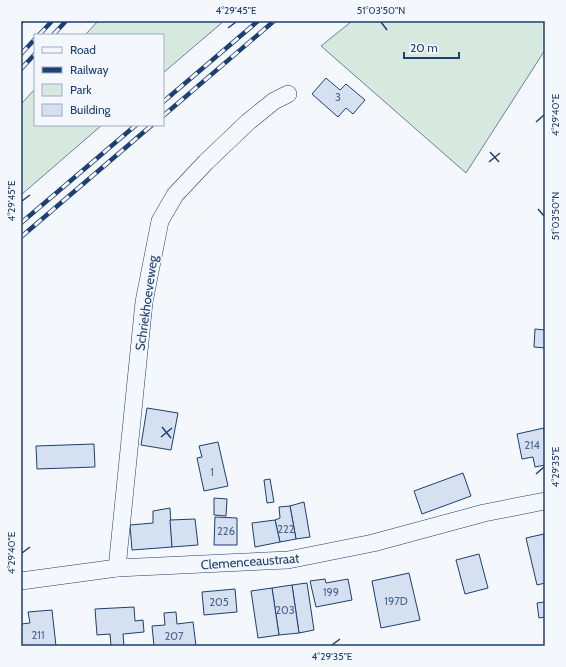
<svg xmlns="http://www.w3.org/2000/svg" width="566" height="667" font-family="Cabin,sans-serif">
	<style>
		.green { fill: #d7e8df; stroke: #687fa3 }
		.building { fill: #d5e0f0; stroke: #1d3f73 }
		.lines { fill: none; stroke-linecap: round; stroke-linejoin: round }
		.street-casing { stroke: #1d3f73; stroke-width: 18 }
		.street { stroke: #f4f7fb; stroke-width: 17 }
		.rail-casing { stroke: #1d3f73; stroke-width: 4.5 }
		.rail { stroke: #f4f7fb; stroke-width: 3; stroke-dasharray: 9; stroke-linecap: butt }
		.ticks { fill: none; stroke: #1d3f73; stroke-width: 1.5 }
		.labels { text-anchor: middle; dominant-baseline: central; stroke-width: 3; stroke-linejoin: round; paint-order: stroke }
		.number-label { font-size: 11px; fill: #4b6792 }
		.street-label { font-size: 13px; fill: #1d3f73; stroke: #f4f7fb }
		.neatline { fill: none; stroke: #1d3f73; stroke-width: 1.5 }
		.ticks-label { font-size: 10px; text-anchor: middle; fill: #1d3f73 }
	</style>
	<rect width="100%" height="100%" fill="#f4f7fb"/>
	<g class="green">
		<path d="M98 21H224L163 73V35H85Z"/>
		<path d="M352 21H545V50L466 173 321 46Z"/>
		<path d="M35 89V125H102L21 195V104Z"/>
	</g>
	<g class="building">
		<path d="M326 78 340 90 346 84 365 100 353 114 346 108 338 117 312 94Z"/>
		<path d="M535 329 545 330V348L534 347Z"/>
		<path d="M147 408 178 413 171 450 141 445Z"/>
		<path d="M544 428 545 465 535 467 533 457 522 459 517 434Z"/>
		<path d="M218 442 228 486 204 491 197 458 202 457 199 446Z"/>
		<path d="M94 444 95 467 37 469 36 446Z"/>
		<path d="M463 473 471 496 422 514 414 491Z"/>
		<path d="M270 479 274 502 267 503 264 480Z"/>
		<path d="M214 498 227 499 226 516 214 515Z"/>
		<path d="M304 502 310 537 296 539 290 506Z"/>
		<path d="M290 506 296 539 280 542 275 520 280 518 279 507Z"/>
		<path d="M170 508 172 547 132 550 130 525 153 523V511Z"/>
		<path d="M215 517 237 518V545H214Z"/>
		<path d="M195 519 198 545 172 547 170 520Z"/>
		<path d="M275 520 280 542 255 547 252 523Z"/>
		<path d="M544 534 545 583 537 585 526 538Z"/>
		<path d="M479 554 488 588 465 594 456 560Z"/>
		<path d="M409 573 420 620 381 628 372 581Z"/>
		<path d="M325 579 326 583 348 579 352 600 316 607 310 581Z"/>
		<path d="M307 583 314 630 299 633 292 585Z"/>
		<path d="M292 585 299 633 279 635 272 588Z"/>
		<path d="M272 588 279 635 258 638 251 591Z"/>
		<path d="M235 589 237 612 204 615 202 592Z"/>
		<path d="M545 602V617L539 618 537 603Z"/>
		<path d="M134 607 135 621 143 620 144 632 123 634 124 646H111L110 634 97 635 95 609Z"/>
		<path d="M52 610 56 646H21V624L30 623 28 612Z"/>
		<path d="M176 612 177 624 193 622 196 646H154L152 626 165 625 164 613Z"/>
	</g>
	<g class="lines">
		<g class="street-casing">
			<g id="street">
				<path d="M117 568 144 302 160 221 175 195 206 162 248 122 274 101 288 94"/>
				<path d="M21 581 117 568 288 560 373 543 484 513 545 501"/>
			</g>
		</g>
		<use href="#street" class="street"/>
		<g class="rail-casing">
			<g id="rail">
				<path d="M21 22 22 21"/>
				<path d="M39 35 52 21"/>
				<path d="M53 35 66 21"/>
				<path d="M21 54 35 39"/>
				<path d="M21 69 35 54"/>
				<path d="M163 102 258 21"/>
				<path d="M163 116 274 21"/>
				<path d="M21 223 136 125"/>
				<path d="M21 237 152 125"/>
			</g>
		</g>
		<use href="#rail" class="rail"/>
	</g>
	<path class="ticks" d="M381 22 387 30M228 28 236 22M536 122 544 115M490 152 499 162M489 162 500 153M22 201 30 195M538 209 544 216M162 427 171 438M161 437 172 428M536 474 544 467M22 553 30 547M332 645 340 639"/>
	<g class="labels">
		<g class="number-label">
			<text x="338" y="97">3</text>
			<text x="532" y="445">214</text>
			<text x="212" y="472">1</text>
			<text x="286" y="529">222</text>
			<text x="226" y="531">226</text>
			<text x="331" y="592">199</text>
			<text x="396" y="601">197D</text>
			<text x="219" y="602">205</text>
			<text x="285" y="610">203</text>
			<text x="38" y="635">211</text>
			<text x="174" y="636">207</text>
		</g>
		<g class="street-label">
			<text transform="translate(146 303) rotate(-82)">Schriekhoeveweg</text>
			<text transform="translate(250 561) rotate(-4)">Clemenceaustraat</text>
		</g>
	</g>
	<rect width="566" height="667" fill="none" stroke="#f4f7fb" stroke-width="44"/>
	<rect x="34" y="34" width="130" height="92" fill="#f4f7fb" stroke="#9eadc5"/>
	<rect x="42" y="47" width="20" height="6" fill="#f4f7fb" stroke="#9eadc5"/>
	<text x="70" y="54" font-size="12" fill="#1d3f73">Road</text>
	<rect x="42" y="67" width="20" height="6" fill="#1d3f73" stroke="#9eadc5"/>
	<text x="70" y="74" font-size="12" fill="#1d3f73">Railway</text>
	<rect x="42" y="84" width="20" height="12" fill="#d7e8df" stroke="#9eadc5"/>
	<text x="70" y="94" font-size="12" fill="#1d3f73">Park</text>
	<rect x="42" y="104" width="20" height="12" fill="#d5e0f0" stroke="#9eadc5"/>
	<text x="70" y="114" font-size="12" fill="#1d3f73">Building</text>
	<path d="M404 52v6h55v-6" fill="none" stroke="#1d3f73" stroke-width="2"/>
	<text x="410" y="52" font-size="12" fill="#1d3f73" stroke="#f4f7fb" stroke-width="3" paint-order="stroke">20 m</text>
	<rect x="22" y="22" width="522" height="623" class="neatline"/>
	<g class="ticks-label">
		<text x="236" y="14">4°29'45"E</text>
		<text x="381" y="14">51°03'50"N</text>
		<text transform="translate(555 115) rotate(-90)" y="4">4°29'40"E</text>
		<text transform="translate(11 201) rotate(-90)" y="4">4°29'45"E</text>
		<text transform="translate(555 216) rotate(-90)" y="4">51°03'50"N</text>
		<text transform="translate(555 467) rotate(-90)" y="4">4°29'35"E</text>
		<text transform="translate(11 553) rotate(-90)" y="4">4°29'40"E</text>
		<text x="332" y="660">4°29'35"E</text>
	</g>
</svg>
